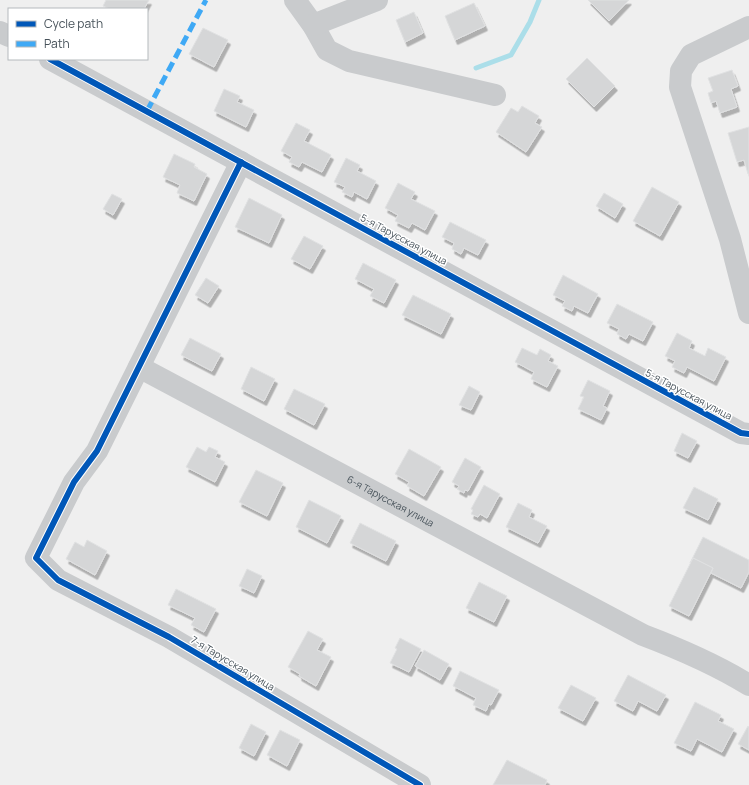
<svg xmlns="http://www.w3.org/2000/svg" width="749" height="785" font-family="Manrope,sans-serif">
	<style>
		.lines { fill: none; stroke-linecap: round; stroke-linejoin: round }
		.stream { stroke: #abdee9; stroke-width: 5 }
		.building { fill: #d5d6d7; stroke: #e0e1e2; filter: url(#shadow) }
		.minor { stroke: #c9cbcd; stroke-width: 22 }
		.quiet { stroke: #3fa9f5; stroke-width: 5; stroke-dasharray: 10 5; stroke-linecap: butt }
		.cycleway-casing { stroke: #fff; stroke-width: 8 }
		.cycleway { stroke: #0057b8; stroke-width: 6 }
		.labels { text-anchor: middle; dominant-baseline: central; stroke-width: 3; stroke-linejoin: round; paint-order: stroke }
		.street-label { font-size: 10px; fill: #47525a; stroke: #fff }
	</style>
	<defs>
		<filter id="shadow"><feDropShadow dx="2.5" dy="4.5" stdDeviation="0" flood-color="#0004"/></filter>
	</defs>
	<rect width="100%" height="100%" fill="#efefef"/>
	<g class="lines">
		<path class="stream" d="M476 68 511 55 530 22 539 0"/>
	</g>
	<g class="building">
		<path d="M106 0H149L144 9H110L103 6Z"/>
		<path d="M588 0H629L609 21Z"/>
		<path d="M474 3 485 26 455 40 445 16Z"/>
		<path d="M414 12 423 33 405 42 396 20Z"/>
		<path d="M203 28 228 40 214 67 189 54Z"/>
		<path d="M587 58 615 86 594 107 566 79Z"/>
		<path d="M732 70 738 86 731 89 737 107 720 113 716 101 711 103 708 93 713 91 708 78Z"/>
		<path d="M224 89 240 96 237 102 254 110 246 127 214 111Z"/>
		<path d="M522 106 539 116 535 123 542 127 526 152 496 132 511 108 518 112Z"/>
		<path d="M296 123 310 130 304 141 331 155 322 172 302 162 299 167 289 162 292 157 281 151Z"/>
		<path d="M749 127V174H748L744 160 737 162 728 133Z"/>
		<path d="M174 154 195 164 194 167 207 174 194 201 177 193 180 185 163 177Z"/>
		<path d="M346 158 360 165 357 171 376 181 367 199 354 192 352 197 342 192 345 187 334 182Z"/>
		<path d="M398 183 415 192 411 199 435 211 425 230 412 223 409 228 395 221 398 215 385 208Z"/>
		<path d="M652 187 679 202 660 236 633 221Z"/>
		<path d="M604 193 623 204 615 218 596 206Z"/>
		<path d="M112 194 122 199 113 215 103 209Z"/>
		<path d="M249 198 282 215 269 243 235 227Z"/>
		<path d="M450 222 486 240 478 255 464 248 461 254 452 249 454 243 442 237Z"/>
		<path d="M304 236 323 246 310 269 291 259Z"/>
		<path d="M363 263 396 280 384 303 370 296 374 289 355 279Z"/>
		<path d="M563 275 598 294 588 313 574 306 572 311 562 306 565 301 553 295Z"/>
		<path d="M206 278 219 286 208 303 195 295Z"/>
		<path d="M413 295 451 314 441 334 402 315Z"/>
		<path d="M617 304 653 322 643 341 629 334 626 339 617 334 619 329 607 323Z"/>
		<path d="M677 333 692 341 689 348 705 356 708 348 726 357 714 381 687 367 684 373 672 367 675 361 665 356Z"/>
		<path d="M190 338 221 354 212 371 181 355Z"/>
		<path d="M522 348 537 355 540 349 551 355 548 361 558 366 547 387 531 379 534 372 515 362Z"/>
		<path d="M251 367 275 379 264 401 241 389Z"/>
		<path d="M588 380 610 391 603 406 607 408 601 420 578 409 584 397 580 396Z"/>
		<path d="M469 386 480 392 471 410 459 405Z"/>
		<path d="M294 389 325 404 314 425 284 409Z"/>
		<path d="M682 433 697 441 688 458 674 451Z"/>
		<path d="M197 447 206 452 209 447 218 451 215 457 225 462 215 482 186 467Z"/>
		<path d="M409 449 441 467 424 496 407 486 409 482 395 474Z"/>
		<path d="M465 458 481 467 468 491 465 490 464 493 457 489 459 486 452 482Z"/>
		<path d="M256 470 283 483 267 516 239 502Z"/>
		<path d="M484 485 500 494 487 518 480 514 478 517 471 514 473 510 471 509Z"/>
		<path d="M694 487 718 499 708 520 683 508Z"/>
		<path d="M309 500 341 516 327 543 296 527Z"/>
		<path d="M518 503 532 510 529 517 547 526 538 543 506 527Z"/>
		<path d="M360 523 396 541 386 561 350 543Z"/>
		<path d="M703 537 749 560V572L741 588 711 573 713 568 693 558 690 563Z"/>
		<path d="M87 540 107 551 95 575 66 559 75 542 84 547Z"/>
		<path d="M693 558 713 568 689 616 669 606Z"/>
		<path d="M247 569 262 576 254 593 239 586Z"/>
		<path d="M479 582 507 596 494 622 466 608Z"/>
		<path d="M176 589 216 609 204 632 191 625 195 618 168 605Z"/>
		<path d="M308 631 323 639 317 650 331 657 316 686 299 676 300 674 288 667Z"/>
		<path d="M400 638 421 649 409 672 390 663 397 649 395 648Z"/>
		<path d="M424 650 449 664 440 680 415 666Z"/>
		<path d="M460 671 499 690 491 705 489 704 486 711 473 705 476 698 453 686Z"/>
		<path d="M628 675 666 695 657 711 638 701 633 711 614 701Z"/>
		<path d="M571 685 596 698 583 721 558 708Z"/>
		<path d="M695 702 721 715 718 721 734 729 722 752 697 739 691 751 674 743Z"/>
		<path d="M251 724 266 732 254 756 239 748Z"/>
		<path d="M748 726 749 727V750L738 744Z"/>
		<path d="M280 730 300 740 287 766 267 755Z"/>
		<path d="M507 760 547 780 545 785H493Z"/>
	</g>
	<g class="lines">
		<g class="minor">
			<path d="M295 0 313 25 327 50 349 61 495 95"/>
			<path d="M313 25 377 0"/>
			<path d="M749 27 691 55 681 71 680 87 730 239 749 313"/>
			<path d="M0 32 9 36"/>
			<path d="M50 59 741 433 749 434"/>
			<path d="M241 162 97 451 74 482 36 558 58 580 169 637 420 785"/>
			<path id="s1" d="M139 367 643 635C680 649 715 664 749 685"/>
		</g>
		<path class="quiet" d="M147 111 206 0"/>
		<g class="cycleway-casing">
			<g id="cycleway">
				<path d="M50 59 741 433 749 434"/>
				<path d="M241 162 97 451 74 482 36 558 58 580 169 637 420 785"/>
			</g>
		</g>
		<use href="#cycleway" class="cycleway"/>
	</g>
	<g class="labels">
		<g class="street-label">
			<text transform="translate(404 239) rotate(28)">5-я Тарусская улица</text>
			<text transform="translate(689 394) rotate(28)">5-я Тарусская улица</text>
			<text stroke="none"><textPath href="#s1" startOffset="285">6-я Тарусская улица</textPath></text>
			<text transform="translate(233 663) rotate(31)">7-я Тарусская улица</text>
		</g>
	</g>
	<rect x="8" y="8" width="140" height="52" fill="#ffffff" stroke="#b5babd"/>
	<rect x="16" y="21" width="20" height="6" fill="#0057b8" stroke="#b5babd"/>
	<text x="44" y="28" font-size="12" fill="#47525a">Cycle path</text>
	<rect x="16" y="41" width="20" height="6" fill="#3fa9f5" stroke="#b5babd"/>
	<text x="44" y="48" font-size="12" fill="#47525a">Path</text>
</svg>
